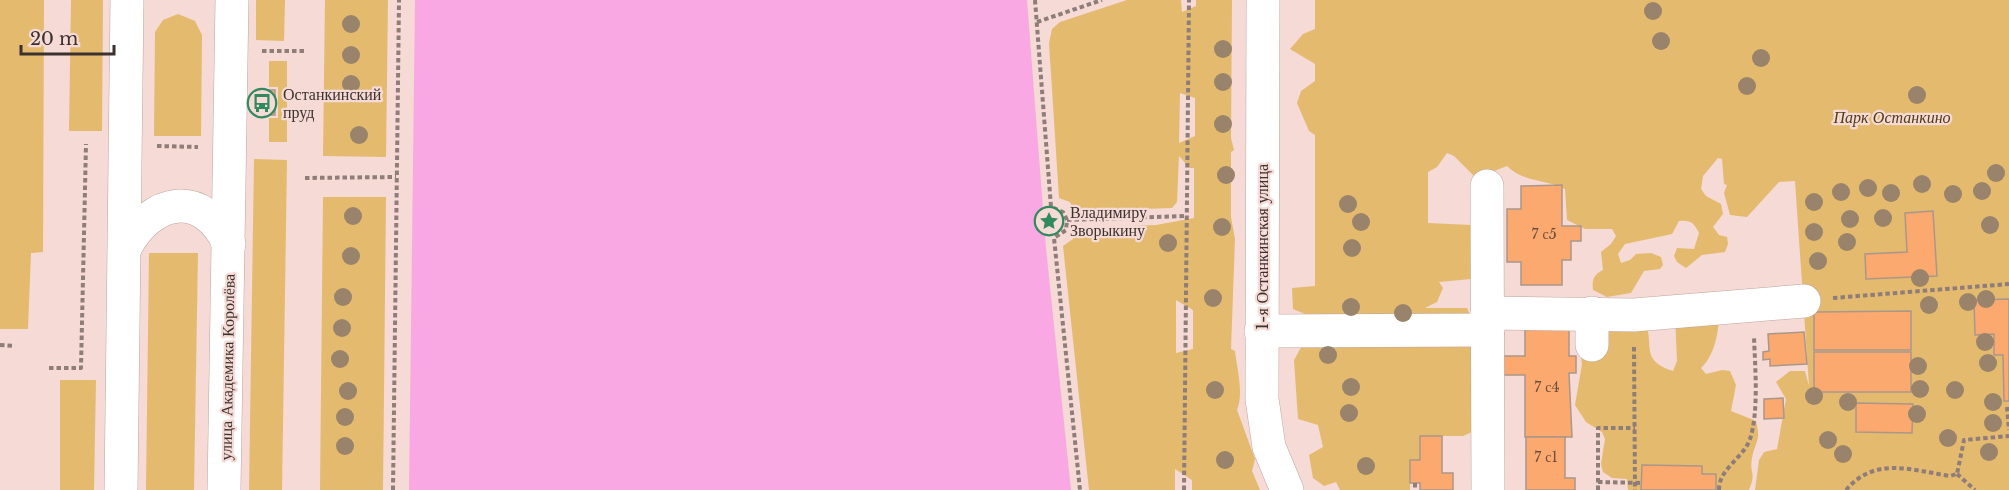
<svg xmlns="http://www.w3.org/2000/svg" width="2009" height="490" font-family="'Libre Baskerville',serif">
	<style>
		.green { fill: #e4ba6f; fill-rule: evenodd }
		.water { fill: #faa8e3 }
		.building { fill: #fba96f; stroke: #ab978a; stroke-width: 1.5 }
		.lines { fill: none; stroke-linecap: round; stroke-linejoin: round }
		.minor-casing { stroke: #bea5a1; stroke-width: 34 }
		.major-casing { stroke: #bea5a1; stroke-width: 34 }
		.path { stroke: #8f7d7a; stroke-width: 4; stroke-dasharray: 4.5 3; stroke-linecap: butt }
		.minor { stroke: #fff; stroke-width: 33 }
		.major { stroke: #fff; stroke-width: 33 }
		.tree { fill: #9a836b }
		.labels { text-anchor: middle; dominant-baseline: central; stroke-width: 4.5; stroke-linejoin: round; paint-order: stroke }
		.number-label { font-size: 14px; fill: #6b4f3f }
		.poi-label { font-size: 16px; fill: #3b312f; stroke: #f5dad5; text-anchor: start }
		.park-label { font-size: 16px; font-style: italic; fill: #4f3b14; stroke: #f5dad5 }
		.street-label { font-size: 16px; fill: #3b312f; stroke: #f5dad5 }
	</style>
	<rect width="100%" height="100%" fill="#f5dad5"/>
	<g class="green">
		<path d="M0 0H44L43 252 31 253 28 329H0Z"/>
		<path d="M71 0H103L102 131H69Z"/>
		<path d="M256 0H285L284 41 256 40Z"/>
		<path d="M325 0H388L386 157 323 156Z"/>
		<path d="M1127 0H1181L1182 12 1196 6V0H1232L1231 138 1234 150 1231 152V217L1235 239 1231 349 1235 351C1237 369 1244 393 1237 410L1255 459 1252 471 1260 490H1192V480L1175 469V490H1089L1063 246 1073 239 1076 228 1156 225 1194 218V168H1190L1179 156 1177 202 1172 208 1074 211 1070 202 1059 198 1049 43 1052 29 1060 22ZM1180 93 1195 98V136L1179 143ZM1176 300 1193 310V349L1176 353Z"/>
		<path d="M1315 0H2009V490H1755L1759 460 1764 452 1777 449 1786 399 1776 382 1790 371H1805L1809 386 1795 181 1779 182 1747 217 1730 215 1724 193 1727 185 1724 184 1722 159 1718 158 1703 176 1701 189 1706 196 1721 204 1723 214 1713 227 1719 235 1727 237 1728 244 1725 252 1702 255 1686 268 1677 262 1674 256 1677 248 1694 249 1699 233C1694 223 1691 220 1679 221L1672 234 1625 244 1618 254 1621 263 1630 260 1636 254 1651 253 1661 257 1663 265 1660 269 1644 271 1631 293 1607 297 1593 290C1592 280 1593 275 1603 270L1601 252 1611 244 1616 236 1612 229H1585L1567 220 1565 189C1546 179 1524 183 1507 166L1476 178 1454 156 1447 153 1437 167 1428 172V223L1471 225V279L1439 282 1443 288 1437 302 1425 308H1467L1480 338 1472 432 1463 436H1420V460L1410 461V490H1340L1336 482 1324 486 1313 478 1309 455 1323 447 1318 425 1298 419 1294 360 1317 319 1293 309 1292 288 1315 286V135L1309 131 1297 103 1301 91 1315 81V64L1290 49 1303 34 1315 29Z"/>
		<path d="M178 14 195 21 202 35 201 136H154L155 32 163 20Z"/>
		<path d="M269 61H287V142H269V118H278V87H269Z"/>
		<path d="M254 159 287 160 282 490H249Z"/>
		<path d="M323 197H386L383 490H320Z"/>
		<path d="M149 253H198L194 490H146Z"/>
		<path d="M1675 313 1719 318C1718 335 1714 356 1701 368L1706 374 1722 370 1730 371 1736 385 1731 411 1756 421C1761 442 1756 439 1752 458 1749 474 1757 472 1749 490H1628L1627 479 1612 478 1603 472 1601 464 1605 439 1602 432 1586 422 1575 405 1582 364 1579 345 1583 337 1645 320C1655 346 1639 360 1673 371L1677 361Z"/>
		<path d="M60 380H96L94 490H60Z"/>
	</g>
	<path class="water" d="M415 0H1027L1046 248 1071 490H409Z"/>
	<g class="building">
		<rect x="267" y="90" width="8" height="25"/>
		<path d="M1562 185V226H1581V241H1571V260H1562V285H1521V262H1507V209H1521V186Z"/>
		<path d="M1933 211 1937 276 1866 279 1865 254 1907 252 1905 213Z"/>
		<path d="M2009 299V401H2004L2003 355H1994V334L1975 335 1974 300Z"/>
		<path d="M1911 311V350H1814V312Z"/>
		<path d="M1525 328H1569V356H1576V373H1569L1572 437H1525V375H1500V356H1525Z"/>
		<path d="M1804 332 1807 364 1770 366V359L1763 360V352L1769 351 1768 334Z"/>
		<rect x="1814" y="352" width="97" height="40"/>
		<path d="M1783 398 1784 418 1764 419V399Z"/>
		<path d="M1856 403 1913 404 1912 433 1856 432Z"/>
		<path d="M1420 436H1442V473H1453V490H1420V483H1410V460H1420Z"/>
		<path d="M1526 437H1565V478H1575V490H1526Z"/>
		<path d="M1642 465 1702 466V474H1716V490H1641Z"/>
	</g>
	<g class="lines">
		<g class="minor-casing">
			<g id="minor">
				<path d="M1263 0 1262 399 1269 447 1287 490"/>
				<path d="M1487 186 1488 490"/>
				<path d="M125 248C151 198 203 188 229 244"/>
				<path d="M1487 313 1634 315 1804 301"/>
				<path d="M1592 313V345"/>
				<path d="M1261 331 1488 330"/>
			</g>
		</g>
		<g class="major-casing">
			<g id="major">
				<path d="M121 490 127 0"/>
				<path d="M224 490 232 0"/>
			</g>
		</g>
		<g class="path">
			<path d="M1035 0 1051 207 1063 212 1067 220 1066 230 1054 238 1080 490"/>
			<path d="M1037 22 1102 0"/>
			<path d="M262 51H306"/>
			<path d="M157 146 198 147"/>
			<path d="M305 178 396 177"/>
			<path d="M1067 220 1185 216"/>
			<path d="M1833 298 2009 284"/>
			<path d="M0 345 15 346"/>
			<path d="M1634 347 1635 490"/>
			<path d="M49 368H81L86 144"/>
			<path d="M2007 407 2009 430"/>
			<path d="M1957 474 1975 490"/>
			<path d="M1598 482 1642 483"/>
			<path d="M1415 483V490"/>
			<path d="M393 490 399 0"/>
			<path d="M1184 490 1189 0"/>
			<path d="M1598 490V428H1635"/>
			<path d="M1719 490C1719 468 1743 459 1750 439 1759 412 1755 366 1754 337"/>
			<path d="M1846 490C1875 456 1911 470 1950 476L1957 474 1964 440 2009 436"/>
		</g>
		<use href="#minor" class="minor"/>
		<use href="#major" class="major"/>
	</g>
	<g class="tree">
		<circle cx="1653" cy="11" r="9"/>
		<circle cx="351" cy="24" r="9"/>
		<circle cx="1661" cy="41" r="9"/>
		<circle cx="1223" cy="49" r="9"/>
		<circle cx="351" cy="55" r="9"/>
		<circle cx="1761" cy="58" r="9"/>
		<circle cx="1223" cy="82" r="9"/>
		<circle cx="351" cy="84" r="9"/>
		<circle cx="1747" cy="86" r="9"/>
		<circle cx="1917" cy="95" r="9"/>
		<circle cx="1223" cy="124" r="9"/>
		<circle cx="359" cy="135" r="9"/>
		<circle cx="1996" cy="173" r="9"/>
		<circle cx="1226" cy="175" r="9"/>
		<circle cx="1922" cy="184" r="9"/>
		<circle cx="1868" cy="188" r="9"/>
		<circle cx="1982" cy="191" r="9"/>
		<circle cx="1841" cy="192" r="9"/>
		<circle cx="1891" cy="193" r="9"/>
		<circle cx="1953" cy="194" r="9"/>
		<circle cx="1814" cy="202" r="9"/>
		<circle cx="1348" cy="204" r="9"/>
		<circle cx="353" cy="216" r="9"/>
		<circle cx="1883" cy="218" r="9"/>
		<circle cx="1850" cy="219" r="9"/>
		<circle cx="1361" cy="222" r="9"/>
		<circle cx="1990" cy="225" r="9"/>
		<circle cx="1222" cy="227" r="9"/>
		<circle cx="1814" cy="232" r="9"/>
		<circle cx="1847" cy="242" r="9"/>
		<circle cx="1168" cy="243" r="9"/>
		<circle cx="1352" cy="248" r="9"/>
		<circle cx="351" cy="256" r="9"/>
		<circle cx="1818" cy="261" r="9"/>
		<circle cx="1920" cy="278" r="9"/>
		<circle cx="343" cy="297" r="9"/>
		<circle cx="1213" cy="298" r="9"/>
		<circle cx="1986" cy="299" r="9"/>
		<circle cx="1968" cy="302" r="9"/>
		<circle cx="1929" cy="305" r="9"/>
		<circle cx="1351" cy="307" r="9"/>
		<circle cx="1403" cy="313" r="9"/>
		<circle cx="342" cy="328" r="9"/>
		<circle cx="1985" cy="342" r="9"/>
		<circle cx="1328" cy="355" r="9"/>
		<circle cx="340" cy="359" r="9"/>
		<circle cx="1988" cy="363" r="9"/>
		<circle cx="1918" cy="366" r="9"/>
		<circle cx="1351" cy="387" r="9"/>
		<circle cx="1920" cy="389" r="9"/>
		<circle cx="1215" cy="390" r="9"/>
		<circle cx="1955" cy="390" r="9"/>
		<circle cx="348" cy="391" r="9"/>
		<circle cx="1814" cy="396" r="9"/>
		<circle cx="1848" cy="402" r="9"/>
		<circle cx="1993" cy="402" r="9"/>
		<circle cx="1349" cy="413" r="9"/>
		<circle cx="1917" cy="414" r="9"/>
		<circle cx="345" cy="417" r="9"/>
		<circle cx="1993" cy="423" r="9"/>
		<circle cx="1948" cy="438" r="9"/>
		<circle cx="1828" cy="440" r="9"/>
		<circle cx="345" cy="446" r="9"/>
		<circle cx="1989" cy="452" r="9"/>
		<circle cx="1843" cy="454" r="9"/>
		<circle cx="1225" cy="460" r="9"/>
		<circle cx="1366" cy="466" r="9"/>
	</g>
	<defs>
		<g id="bus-ring" transform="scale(1.5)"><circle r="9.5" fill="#f5dad5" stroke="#318a5f" stroke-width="1.5"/><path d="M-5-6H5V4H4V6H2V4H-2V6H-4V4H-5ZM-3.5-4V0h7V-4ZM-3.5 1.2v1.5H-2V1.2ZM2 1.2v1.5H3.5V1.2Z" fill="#318a5f"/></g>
		<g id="sight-ring" transform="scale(1.5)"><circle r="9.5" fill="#f5dad5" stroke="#318a5f" stroke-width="1.5"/><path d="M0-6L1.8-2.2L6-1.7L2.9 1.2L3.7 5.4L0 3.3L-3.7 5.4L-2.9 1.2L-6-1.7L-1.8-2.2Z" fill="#318a5f"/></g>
	</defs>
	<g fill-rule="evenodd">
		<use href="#bus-ring" x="262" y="103"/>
		<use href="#sight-ring" x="1049" y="221"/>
	</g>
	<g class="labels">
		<g class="number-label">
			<text x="1544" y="234">7 с5</text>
			<text x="1547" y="387">7 с4</text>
			<text x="1546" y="457">7 с1</text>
		</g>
		<g class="poi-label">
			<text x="283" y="94">Останкинский<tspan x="283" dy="18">пруд</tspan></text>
			<text x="1070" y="212">Владимиру<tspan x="1070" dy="18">Зворыкину</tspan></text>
		</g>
		<g class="park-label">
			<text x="1892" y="117">Парк Останкино</text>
		</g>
		<g class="street-label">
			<text transform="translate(1262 247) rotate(-90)">1-я Останкинская улица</text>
			<text transform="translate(227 367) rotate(-89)">улица Академика Королёва</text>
		</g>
	</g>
	<path d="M21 45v9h93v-9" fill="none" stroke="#3b312f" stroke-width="3"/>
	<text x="30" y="45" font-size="18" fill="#3b312f" stroke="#f5dad5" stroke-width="4.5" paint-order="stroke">20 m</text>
</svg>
